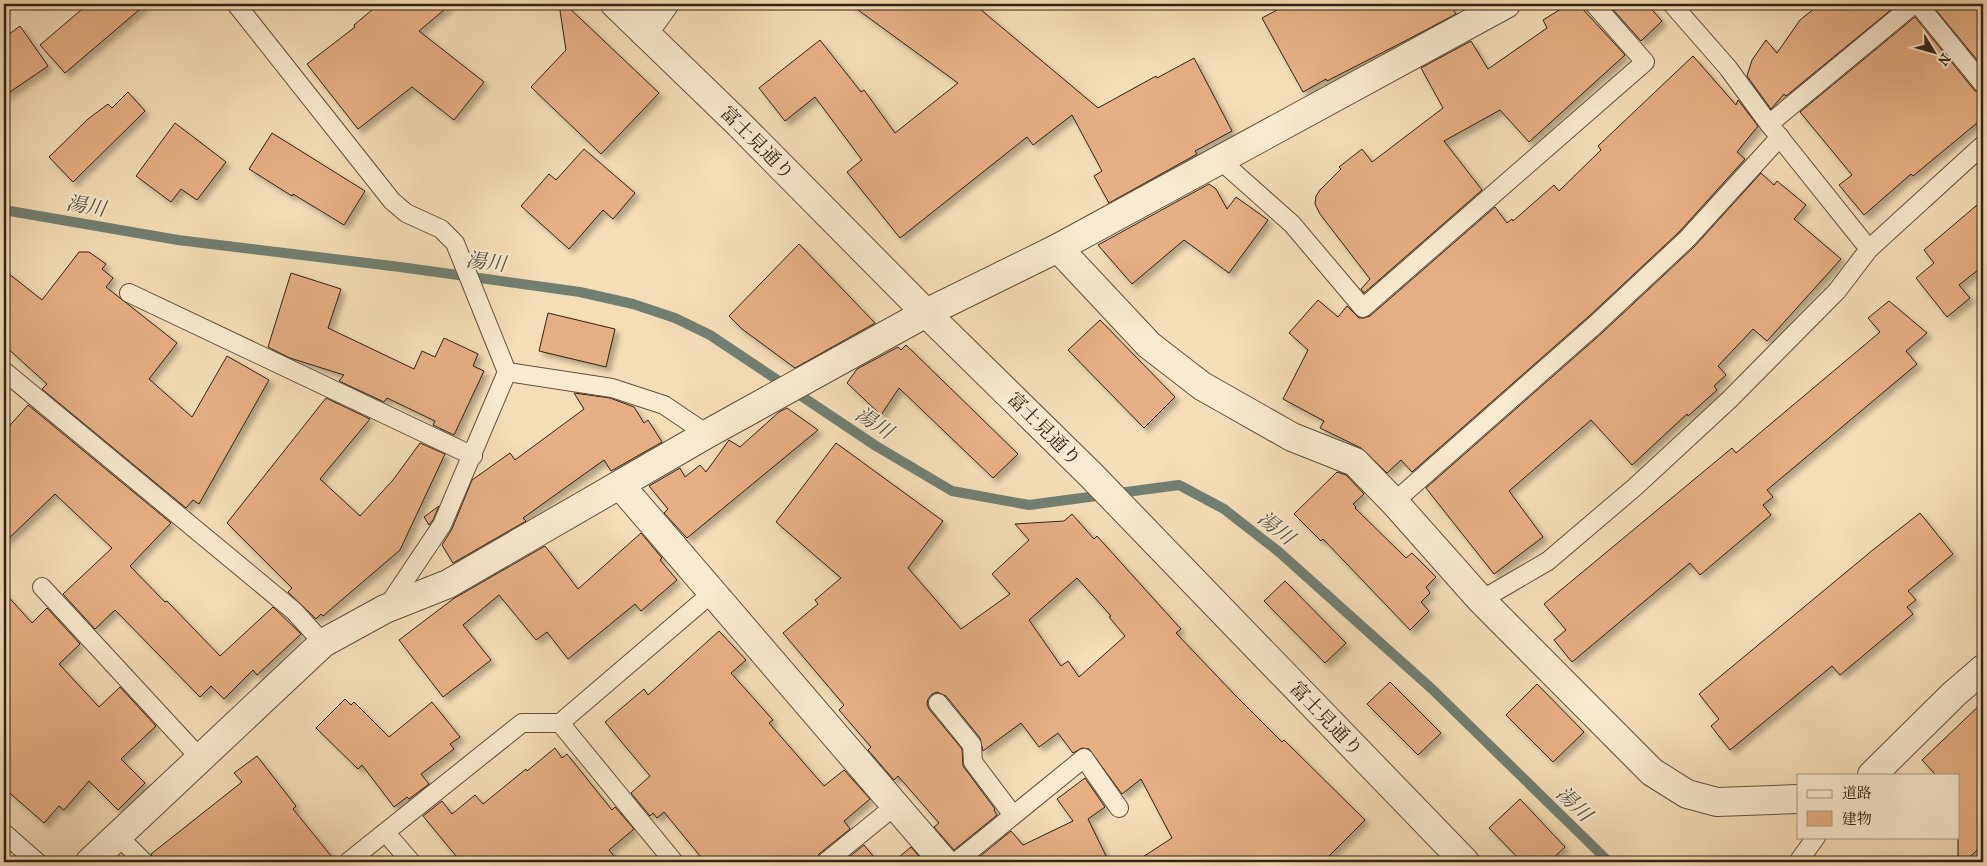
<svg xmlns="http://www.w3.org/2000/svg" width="1987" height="866" font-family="'IM FELL French Canon','Noto Serif JP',serif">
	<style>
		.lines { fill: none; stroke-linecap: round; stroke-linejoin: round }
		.stream { stroke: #717f73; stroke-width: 10 }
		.building { fill: #e6af83; stroke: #302317; fill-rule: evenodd; filter: url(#shadow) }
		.service-casing { stroke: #61523f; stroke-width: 20 }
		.minor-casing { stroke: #61523f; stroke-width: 30 }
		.tertiary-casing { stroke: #61523f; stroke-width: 30 }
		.service { stroke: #f8ead0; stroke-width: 18 }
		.minor { stroke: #f8ead0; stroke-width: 28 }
		.tertiary { stroke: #f8ead0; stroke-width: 28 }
		.labels { text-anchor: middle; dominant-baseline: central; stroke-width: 4; stroke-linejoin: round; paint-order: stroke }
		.street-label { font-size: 19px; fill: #302317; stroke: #f8ead0 }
		.water-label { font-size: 20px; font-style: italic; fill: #505145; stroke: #f8ead0 }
	</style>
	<defs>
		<filter id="shadow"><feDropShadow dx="4.5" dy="4.5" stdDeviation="2.5" flood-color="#0004"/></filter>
	</defs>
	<rect width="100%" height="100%" fill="#f4deb7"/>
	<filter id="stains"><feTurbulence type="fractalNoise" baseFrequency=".004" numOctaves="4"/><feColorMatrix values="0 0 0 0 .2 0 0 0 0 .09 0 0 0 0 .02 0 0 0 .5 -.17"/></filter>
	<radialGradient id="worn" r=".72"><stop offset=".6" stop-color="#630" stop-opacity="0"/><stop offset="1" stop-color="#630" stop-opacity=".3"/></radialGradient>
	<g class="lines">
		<path class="stream" d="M4 210 178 240 400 267 580 292 633 304 675 318 710 335 876 446 952 491 1029 505 1179 485 1224 509 1279 552 1432 689 1609 862"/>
	</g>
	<g class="building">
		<path d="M88 4H146L65 73 40 45Z"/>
		<path d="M379 4H451L419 31 484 82 454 120 412 87 358 129 307 64 355 27 354 25Z"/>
		<path d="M559 4H565L659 93 601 154 531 87 566 50Z"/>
		<path d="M850 4H974L1098 108 1156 76 1157 78 1194 58 1232 131 1195 151 1197 154 1109 203 1094 176 1102 171 1072 115 1033 145 1027 137 900 238 847 172 862 160 815 97 785 121 759 88 820 40 861 92 864 90 895 133 958 83Z"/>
		<path d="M1288 4H1450L1456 14 1405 41 1327 81 1326 79 1303 92 1262 18Z"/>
		<path d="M1569 4H1578L1625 55 1529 142 1500 110 1444 141 1482 190 1364 293 1361 289 1370 279 1320 214 1315 204 1316 196 1320 190 1341 169 1339 167 1362 149 1372 162 1443 108 1421 68 1471 41 1488 69 1547 28 1543 20Z"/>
		<path d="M1608 4H1647L1662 21 1641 41Z"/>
		<path d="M1820 4H1898L1786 96 1784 94 1771 109 1747 76 1752 60 1766 40 1777 53 1800 20Z"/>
		<path d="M1931 4H1983V67Z"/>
		<path d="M1915 17 1975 91 1983 94V118L1913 176 1911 174 1864 215 1839 185 1852 175 1800 112Z"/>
		<path d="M20 26 48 66 4 96V38Z"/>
		<path d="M1693 56 1736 105 1738 100 1758 126 1737 152 1745 159 1679 232 1588 317 1412 472 1401 460 1387 473 1361 448 1320 428 1324 421 1283 399 1308 350 1289 333 1318 300 1338 317 1347 306 1359 318H1364L1370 316 1495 207 1507 223 1512 219 1513 221 1554 185 1559 191 1601 150 1598 146Z"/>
		<path d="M128 92 145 111 73 182 49 157 88 119 108 104 112 108Z"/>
		<path d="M175 123 226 162 197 200 181 189 171 202 136 176Z"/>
		<path d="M272 133 365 191 344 225 293 194 292 196 249 169Z"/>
		<path d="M584 149 635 193 613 219 603 210 569 249 521 206 549 174 556 180Z"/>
		<path d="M1761 173 1774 185 1777 181 1806 205 1794 219 1841 259 1767 341 1753 329 1718 366 1726 375 1714 386 1717 390 1688 416 1687 414 1632 465 1591 420 1509 491 1543 537 1494 574 1426 488 1602 333 1694 247Z"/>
		<path d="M1209 184 1216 189 1227 209 1236 197 1268 220 1229 273 1184 240 1132 284 1098 245Z"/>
		<path d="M1983 200V266L1959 285 1970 298 1947 317 1916 278 1934 263 1924 250Z"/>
		<path d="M799 244 875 323 795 368 742 329 729 316Z"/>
		<path d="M79 252H89L106 264 102 269 113 278 106 287 177 343 149 379 192 417 227 356 269 380 199 504 193 500 186 508 42 389 47 384 4 345V270L42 300Z"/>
		<path d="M291 273 341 289 328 328 414 369 422 351 435 357 444 338 478 354 473 366 484 371 454 435 433 425 435 421 387 398 384 402 339 381 344 375 290 358 268 347Z"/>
		<path d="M1889 301 1927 333 1906 351 1917 364 1767 490 1773 497 1763 505 1771 515 1700 575 1690 563 1572 662 1554 640 1566 630 1544 604 1732 448 1736 453 1880 332 1868 318Z"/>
		<path d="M548 313 615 329 606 367 539 351Z"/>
		<path d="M1100 320 1175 397 1144 428 1068 350Z"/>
		<path d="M906 345 1018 454 993 478 899 388 881 415 847 383 857 369 898 347 901 350Z"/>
		<path d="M574 393 610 398 634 407 644 423 648 420 662 442 611 471 604 460 523 518 526 521 453 563 442 545 452 529 472 480 510 453 515 460 584 409Z"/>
		<path d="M326 398 370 419 320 479 360 516 393 480 420 443 445 454 400 550 323 616 321 614 316 619 288 592 292 588 227 523Z"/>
		<path d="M28 405 171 523 130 566 165 602 167 601 220 656 273 607 301 634 257 675 253 670 224 699 211 686 200 697 115 610 95 629 63 594 112 548 55 494 4 543V432Z"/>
		<path d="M787 408 818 430 687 538 664 513 668 509 649 486 680 468 685 477 700 465 706 472 729 440 740 447 779 412Z"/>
		<path d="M836 443 943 521 908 568 961 629 1010 594 992 574 1029 540 1015 524 1064 521 1072 514 1094 539 1097 536 1161 607 1181 629 1176 633 1234 694 1282 742 1284 740 1365 820 1323 862H1135L1172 838 1141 779 1122 794 1089 749 1082 748 1073 753 1058 733 1039 747 1021 723 983 751 980 738 946 696 937 692 932 694 928 699 927 704 929 709 962 749 963 766 995 809 994 810 997 815 954 850 934 827 939 823 898 776 894 780 868 750 871 747 839 710 844 705 783 633 818 604 815 600 841 578 776 522ZM1077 578 1111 616 1109 617 1125 636 1079 677 1068 661 1061 666 1029 620Z"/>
		<path d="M1337 472 1346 475 1364 494 1353 504 1356 507 1355 508 1406 558 1412 553 1436 577 1426 587 1430 593 1421 602 1429 611 1410 630 1323 539 1321 541 1294 514Z"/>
		<path d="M439 506 433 520 429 525 424 517Z"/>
		<path d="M1920 513 1953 554 1908 591 1916 600 1907 607 1913 614 1840 675 1832 666 1730 750 1711 726 1719 719 1699 694 1874 549Z"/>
		<path d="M641 533 662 558 660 560 677 580 641 611 635 604 568 659 547 632 536 640 499 595 463 625 491 660 443 697 399 640 453 599 545 546 578 589Z"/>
		<path d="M1285 581 1346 643 1325 663 1264 601Z"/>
		<path d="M4 592 32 623 47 608 80 644 59 664 99 707 120 687 156 726 121 759 145 783 118 810 89 781 64 810 59 806 44 823 4 788Z"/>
		<path d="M719 631 746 660 731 673 773 720 769 723 824 786 844 770 870 799 844 821 850 829 819 854 816 862H705L664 812 657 818 653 813 650 816 631 793 650 776 605 722 644 689 648 695Z"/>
		<path d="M1390 682 1441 733 1418 755 1367 704Z"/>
		<path d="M1537 684 1584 732 1553 762 1506 715Z"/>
		<path d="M345 699 351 705 354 702 389 737 432 702 460 737 450 744 454 749 421 774 429 784 409 799 407 797 394 807 362 765 358 769 316 728Z"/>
		<path d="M1983 702V845L1964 862H1958V775H1936L1922 760Z"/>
		<path d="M555 748 562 758 567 754 612 810 615 807 634 829 609 850 619 862H461L423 816 442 801 452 814 475 795 483 804 526 769 527 771Z"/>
		<path d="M257 756 296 806 293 809 336 862H154L151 854 242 782 234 773Z"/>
		<path d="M1085 778 1105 807 1088 819 1109 862H973L1011 831 1023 845 1073 821 1057 799Z"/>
		<path d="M1520 799 1565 847 1549 862H1522L1489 828Z"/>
		<path d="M864 845 878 862H843Z"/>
		<path d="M911 847 924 862H893Z"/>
	</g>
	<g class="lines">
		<g class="service-casing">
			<g id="service">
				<path d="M236 4 392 201 406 213 441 229 455 243 507 372 442 525 387 607"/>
				<path d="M1672 4 1728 68 1769 124 1869 249"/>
				<path d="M1918 4 1983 84"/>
				<path d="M1769 124 1914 4"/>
				<path d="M1220 160 1292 224 1363 308 1645 62 1594 4"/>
				<path d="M129 293 473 456"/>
				<path d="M4 371 294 611 323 643"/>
				<path d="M507 372 612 388 664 405 707 434"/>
				<path d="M1394 502 1595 325 1687 239 1780 137"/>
				<path d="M42 587 200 758"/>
				<path d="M1481 600 1548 561 1635 487 1729 400 1837 291 1869 249 1983 145"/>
				<path d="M938 703 972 745 973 762 1013 815"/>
				<path d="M560 723 674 862"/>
				<path d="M4 833 37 862"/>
				<path d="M386 833 411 862"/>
				<path d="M118 836 144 862"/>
				<path d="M348 862 522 723H560L712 593"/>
				<path d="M826 862 896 805"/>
				<path d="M956 862 1084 758 1119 808"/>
				<path d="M1798 862 1816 837"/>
			</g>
		</g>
		<g class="minor-casing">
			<g id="minor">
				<path d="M644 32 664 4"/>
				<path d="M1058 248 1149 345 1202 386 1292 437 1355 462 1394 502 1481 600 1652 772 1687 794 1717 802 1798 799"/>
				<path d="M620 485 944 862"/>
				<path d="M1872 775 1954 694 1983 669"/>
				<path d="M90 862 323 643 385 609 448 584 707 434 926 313 1058 248 1506 4"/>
			</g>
		</g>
		<g class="tertiary-casing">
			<path id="tertiary" d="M615 4 737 122 926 313 1091 475 1465 862"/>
		</g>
		<use href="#service" class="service"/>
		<use href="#minor" class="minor"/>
		<use href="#tertiary" class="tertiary"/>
	</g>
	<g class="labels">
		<g class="street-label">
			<text transform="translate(757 143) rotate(45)">富士見通り</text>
			<text transform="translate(1044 429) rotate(45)">富士見通り</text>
			<text transform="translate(1326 719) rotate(46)">富士見通り</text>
		</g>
		<g class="water-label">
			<text transform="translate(86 206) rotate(10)">湯川</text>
			<text transform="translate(486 262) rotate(7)">湯川</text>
			<text transform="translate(874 423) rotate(33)">湯川</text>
			<text transform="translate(1276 528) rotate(39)">湯川</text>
			<text transform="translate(1574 804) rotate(44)">湯川</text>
		</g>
	</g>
	<rect width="1987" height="866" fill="none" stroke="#f4deb7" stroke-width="20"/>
	<rect x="5" y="5" width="1977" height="856" fill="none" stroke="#302317" stroke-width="2.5"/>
	<rect x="10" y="10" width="1967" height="846" fill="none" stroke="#302317"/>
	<rect x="1797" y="774" width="162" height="65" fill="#f8ead0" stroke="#a89a86"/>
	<rect x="1807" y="790" width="25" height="8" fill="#f8ead0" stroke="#a89a86"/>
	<text x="1842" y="798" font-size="15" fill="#302317">道路</text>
	<rect x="1807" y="811" width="25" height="15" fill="#e6af83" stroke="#a89a86"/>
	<text x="1842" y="824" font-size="15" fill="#302317">建物</text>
	<g transform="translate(1934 52) rotate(127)" stroke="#f8ead0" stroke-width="4" paint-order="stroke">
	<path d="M0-4L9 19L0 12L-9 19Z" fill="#302317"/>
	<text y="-8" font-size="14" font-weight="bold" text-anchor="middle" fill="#302317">N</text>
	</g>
	<rect width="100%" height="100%" filter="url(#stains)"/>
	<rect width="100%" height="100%" fill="url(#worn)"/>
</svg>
